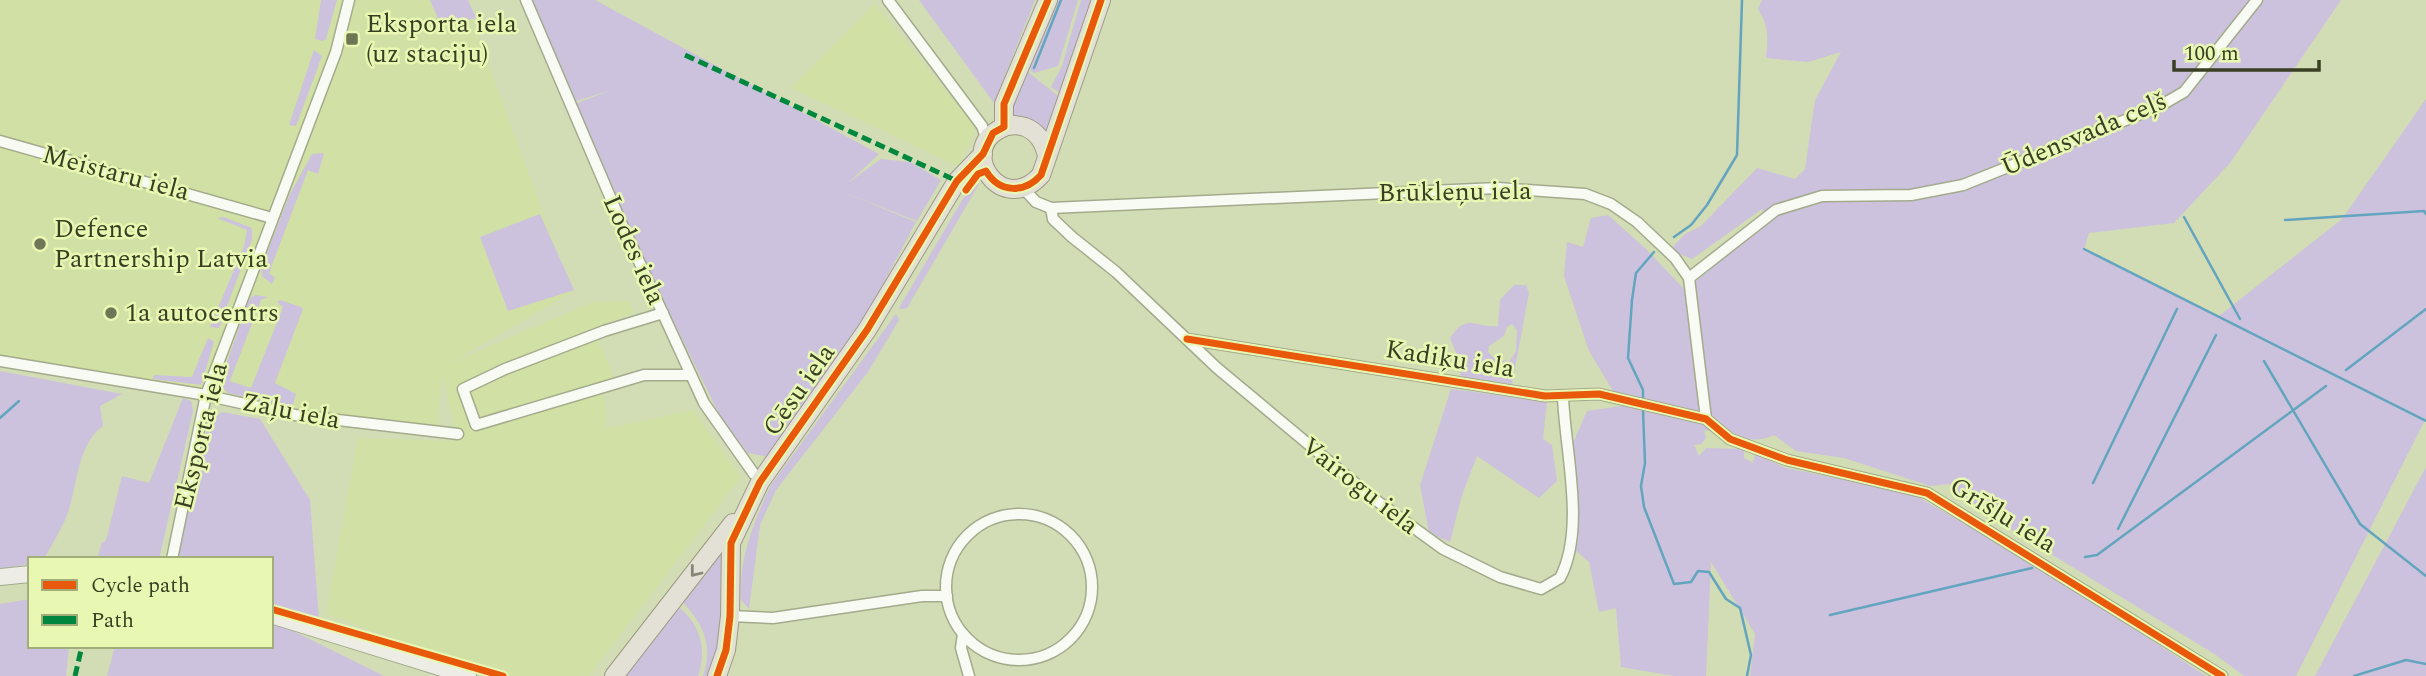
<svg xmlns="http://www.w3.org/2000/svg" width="2426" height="676" font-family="Spectral,serif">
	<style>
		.built { fill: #d1e0a4 }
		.green { fill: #ccc2dd; fill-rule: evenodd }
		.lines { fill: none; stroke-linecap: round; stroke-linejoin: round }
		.stream { stroke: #63a5bf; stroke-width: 2.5 }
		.street-casing { stroke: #a3ab8c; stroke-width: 13 }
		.secondary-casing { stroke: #a3ab8c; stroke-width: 18 }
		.primary-casing { stroke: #9e9b81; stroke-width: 20 }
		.street { stroke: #f8faf4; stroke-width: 10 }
		.secondary { stroke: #edede5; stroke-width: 16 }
		.primary { stroke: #e3e0d6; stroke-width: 18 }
		.quiet { stroke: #00873e; stroke-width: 5; stroke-dasharray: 10 5; stroke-linecap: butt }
		.cycleway-casing { stroke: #e8f8b3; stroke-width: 11 }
		.cycleway { stroke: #e8590c; stroke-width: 7 }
		.oneway { stroke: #868774 }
		.poi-dot { fill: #6f7656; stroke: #e8f8b3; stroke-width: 2.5 }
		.labels { text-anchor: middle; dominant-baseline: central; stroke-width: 5; stroke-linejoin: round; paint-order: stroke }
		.poi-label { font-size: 26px; fill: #393f23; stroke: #e8f8b3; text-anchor: start }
		.street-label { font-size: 26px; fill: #393f23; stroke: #e8f8b3 }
	</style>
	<rect width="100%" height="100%" fill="#d2dcb5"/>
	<g class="built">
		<path d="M0 0H465L572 292 449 364 592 302 629 301 634 312 594 329 615 380 600 385 607 412 604 429 693 410 741 477 589 676H511L452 659 326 614 358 438 457 441 442 371 437 432 0 358Z"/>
		<path d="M875 4 974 125 975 132 958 166 791 88Z"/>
	</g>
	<g class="green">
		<path d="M321 0H337L326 39 323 41 315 39Z"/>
		<path d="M430 0H468L476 18 441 26Z"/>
		<path d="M526 0H595L879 154 848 183 881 159 910 162 941 180 917 221 838 190 916 222 851 345 769 457 748 453 721 418 604 180 572 105 611 90 570 103Z"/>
		<path d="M919 0H1035L994 103Z"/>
		<path d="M1056 0H1078L1058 66 1034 73 1028 68Z"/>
		<path d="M1081 0H1094L1063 95 1051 87 1062 66Z"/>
		<path d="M1762 0H2341L2230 163 2174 223 2089 233 2084 249 2219 316 2342 219 2426 99V418L2296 676H2244L2216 655 1958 497 1949 484 1930 486 1844 458 1796 451 1774 435C1754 446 1725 434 1704 430L1706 438 1701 444 1694 445 1699 456 1706 448 1744 449V458L1753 463 1755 454 1786 468 1913 494 2053 575 2206 676H1750L1755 634 1711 562 1706 676H1674L1621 667 1616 608 1599 612 1589 562 1575 550V503L1570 450 1587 411 1622 406 1589 351 1564 276 1567 242 1583 247 1591 218 1608 215 1646 249 1685 290 1766 224 1762 209 1692 259 1670 250 1685 234 1701 226 1757 168 1795 179 1805 169 1815 100 1841 52 1808 62 1766 58C1768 39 1769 25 1758 9Z"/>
		<path d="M314 50 322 56 296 126 289 125Z"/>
		<path d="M1027 71 1062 99 1049 137 1007 114Z"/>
		<path d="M324 153 318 174 308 170 269 273 275 278 272 284 262 276 261 268 290 194 312 154Z"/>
		<path d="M977 182 979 184 907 308 901 309 899 308 964 197Z"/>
		<path d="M540 214 574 290 508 311 480 237Z"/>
		<path d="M224 217 252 228V239L219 328 210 327 244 246 247 230 217 218Z"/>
		<path d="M1514 285H1526L1529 293 1512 384 1461 377 1459 360 1450 338C1467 312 1474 328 1498 326L1500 300ZM1512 324 1517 330 1516 351 1510 361 1496 360 1488 352 1489 346 1504 336 1507 327Z"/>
		<path d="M255 295 268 297 261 300 230 381 251 388 283 307 277 302 280 300 301 307 303 309 275 383 296 394 293 405 286 407 228 393 222 387V376L249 299Z"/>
		<path d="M896 314 899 320 868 372 776 490 760 525 749 609 741 600C738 560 754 521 771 485Z"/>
		<path d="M208 338 214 342 201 385 153 379 154 375 192 377Z"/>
		<path d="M0 371 122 394 100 406 103 426C75 446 78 491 65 520 59 533 51 546 44 559H30V564L0 569Z"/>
		<path d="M1451 389 1547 401 1543 439 1552 445 1557 481 1539 498 1477 456 1462 495 1450 542 1429 533 1420 485Z"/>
		<path d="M183 398 191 401 193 411 159 559H97L102 542H105L107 537 122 476 149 483Z"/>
		<path d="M222 412 260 419 310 500 319 620 271 606V559H177L209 420Z"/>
		<path d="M2426 467V676H2315Z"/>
		<path d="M725 540 720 643 712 676H703C715 644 701 621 679 598Z"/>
		<path d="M30 599V646H69L66 676H0V604Z"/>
		<path d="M675 604C699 622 708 647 698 676H618Z"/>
		<path d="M271 620 384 676H107L115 646H271Z"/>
	</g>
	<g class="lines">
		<g class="stream">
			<path d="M1034 68 1061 0"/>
			<path d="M2184 217 2240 319"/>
			<path d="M2285 220 2424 211 2426 214"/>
			<path d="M1674 237 1691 225 1707 205 1737 155 1742 0"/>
			<path d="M2084 249 2426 421"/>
			<path d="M2264 361 2360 524 2426 576"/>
			<path d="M2346 370 2426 309"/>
			<path d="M1643 399V390L1628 358 1632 300 1636 273 1654 252"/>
			<path d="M1643 410 1645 463 1641 486 1644 507 1674 584 1691 582 1698 571 1709 572 1726 599 1740 608 1751 655 1747 676"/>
			<path d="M0 418 19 401"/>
			<path d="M2093 483 2177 309"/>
			<path d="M2118 529 2216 335"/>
			<path d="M2085 557 2097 555 2326 386"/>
			<path d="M1830 615 2032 568"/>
			<path d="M2354 676 2406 660 2426 664"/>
		</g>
		<g class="street-casing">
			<g id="street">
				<path d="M526 0 620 220 704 403 754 474 764 481"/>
				<path d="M888 0 982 126 987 141"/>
				<path d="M0 141 272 218"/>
				<path d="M1023 188 1036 202 1051 208 1498 188 1585 194 1611 204 1637 222 1675 258 1689 278 1706 419"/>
				<path d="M1051 208 1053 219 1072 237 1116 272 1217 368 1373 498 1443 549 1500 577 1541 589 1560 578C1586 529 1565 451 1563 397"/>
				<path d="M1689 278 1776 210 1822 196 1911 195 1963 185 2158 107 2184 92 2257 0"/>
				<path d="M663 313 604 331 505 369 463 389 476 425 644 375H691"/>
				<path d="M1187 339 1545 396 1599 394 1706 419 1730 439 1787 460 1927 493 2222 676"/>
				<path d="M0 361 200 394 295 415 458 434"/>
				<circle cx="1019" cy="587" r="73"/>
				<path d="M172 559 206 395 336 52 349 0"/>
				<path d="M730 616 773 618 922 596H947"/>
				<path d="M963 634 961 648 969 676"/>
			</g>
		</g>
		<g class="secondary-casing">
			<g id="secondary">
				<path d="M0 577 30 574"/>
				<path d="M271 615 468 676"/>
			</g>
		</g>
		<g class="primary-casing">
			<g id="primary">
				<path d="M1004 127V104L1048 0"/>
				<path d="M1047 156C1044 142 1038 132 1025 127 1016 124 1006 125 998 130 958 153 1003 217 1041 175L1101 0"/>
				<path d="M614 676 733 523"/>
				<path d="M717 676 726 650 730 616 731 543 760 482 867 330 957 181 983 154"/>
			</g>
		</g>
		<use href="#street" class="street"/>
		<use href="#secondary" class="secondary"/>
		<use href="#primary" class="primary"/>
		<g class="quiet">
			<path d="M685 55 957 181"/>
			<path d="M75 676 82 646"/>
		</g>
		<g class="cycleway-casing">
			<g id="cycleway">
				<path d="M966 190 978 174 986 171C1000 194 1025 193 1041 175L1101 0"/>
				<path d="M1187 339 1545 396 1599 394 1706 419 1730 439 1787 460 1927 493 2222 676"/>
				<path d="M271 609 503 676"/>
				<path d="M717 676 726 650 730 616 731 543 760 482 867 330 957 181 983 154 993 133 1004 127V104L1048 0"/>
			</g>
		</g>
		<use href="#cycleway" class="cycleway"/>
	</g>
	<defs><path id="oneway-chevron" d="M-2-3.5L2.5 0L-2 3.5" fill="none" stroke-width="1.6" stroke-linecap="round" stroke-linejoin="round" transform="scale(1.75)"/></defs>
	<use class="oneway" href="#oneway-chevron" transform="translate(695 572) rotate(128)"/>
	<g class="poi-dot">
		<rect x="345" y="32" width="14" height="14" rx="3.5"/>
		<circle cx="40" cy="244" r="7"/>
		<circle cx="111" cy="313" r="7"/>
	</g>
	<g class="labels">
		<g class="poi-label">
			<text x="366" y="24">Eksporta iela<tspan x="366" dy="30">(uz staciju)</tspan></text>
			<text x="54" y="229">Defence<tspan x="54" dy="30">Partnership Latvia</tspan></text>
			<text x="125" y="313">1a autocentrs</text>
		</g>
		<g class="street-label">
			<text transform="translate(2084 134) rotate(-23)">Ūdensvada ceļš</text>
			<text transform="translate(116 173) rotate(15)">Meistaru iela</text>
			<text transform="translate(1455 192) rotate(-1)">Brūkleņu iela</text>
			<text transform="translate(634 250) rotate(66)">Lodes iela</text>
			<text transform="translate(1450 359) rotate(9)">Kadiķu iela</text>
			<text transform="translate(799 390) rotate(-55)">Cēsu iela</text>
			<text transform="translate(291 411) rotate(11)">Zāļu iela</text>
			<text transform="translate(201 436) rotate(-76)">Eksporta iela</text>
			<text transform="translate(1360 486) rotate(38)">Vairogu iela</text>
			<text transform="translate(2003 515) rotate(32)">Grīšļu iela</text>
		</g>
	</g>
	<rect x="28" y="557" width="245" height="91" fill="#e8f8b3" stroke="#a2ae79" stroke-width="2"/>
	<rect x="42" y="580" width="35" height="10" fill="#e8590c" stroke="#a2ae79" stroke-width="2"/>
	<text x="91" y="592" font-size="21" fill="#393f23">Cycle path</text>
	<rect x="42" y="615" width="35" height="10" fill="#00873e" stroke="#a2ae79" stroke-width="2"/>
	<text x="91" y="627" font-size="21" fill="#393f23">Path</text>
	<path d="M2174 60v10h145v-10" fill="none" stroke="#393f23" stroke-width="3.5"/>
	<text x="2184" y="60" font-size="21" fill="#393f23" stroke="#e8f8b3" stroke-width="5" paint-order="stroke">100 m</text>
</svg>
